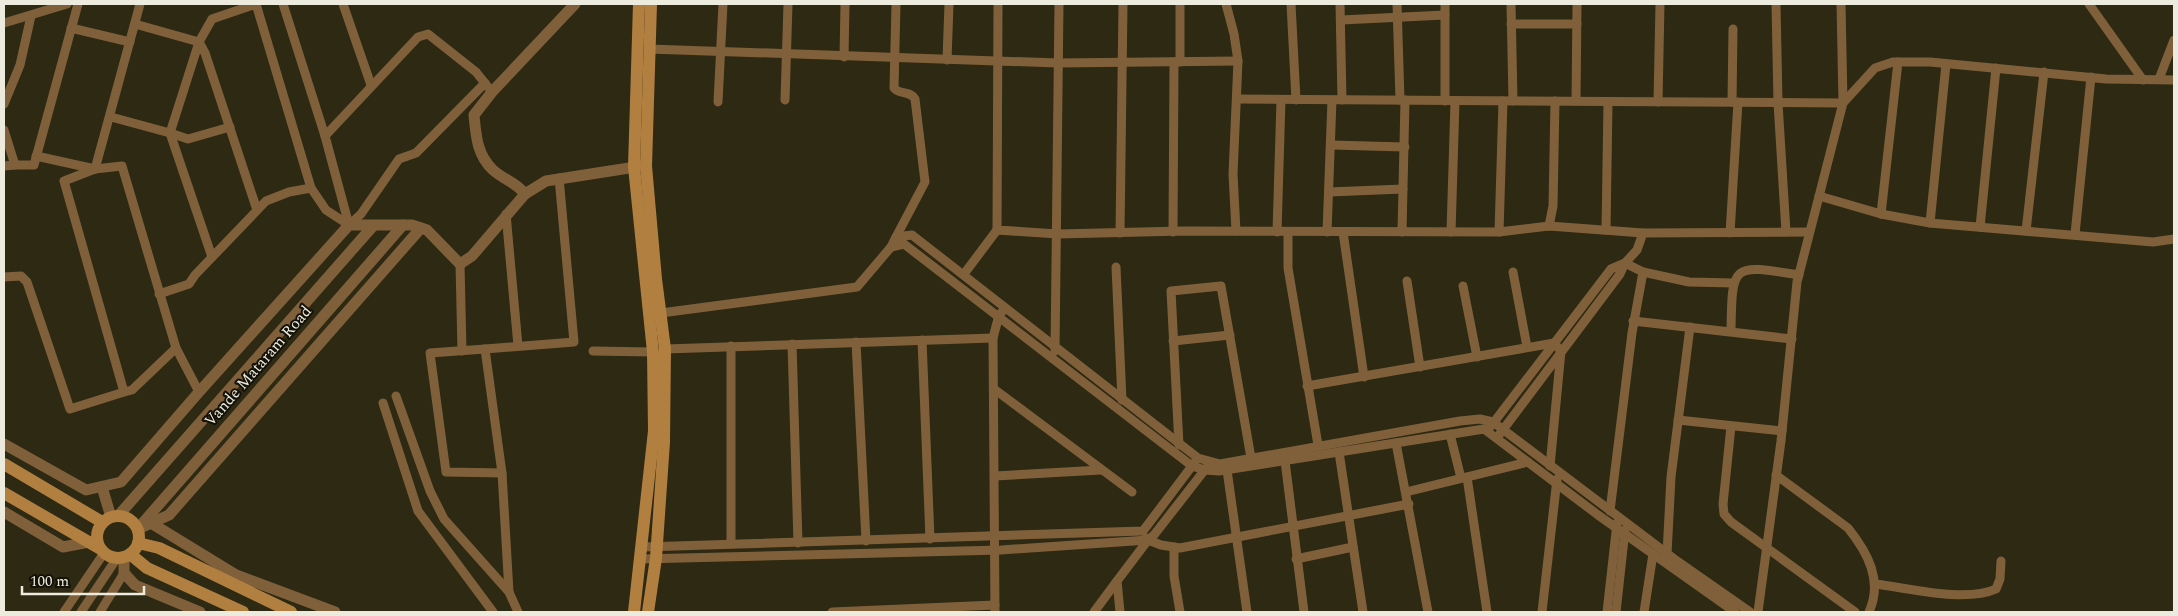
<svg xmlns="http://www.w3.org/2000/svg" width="2178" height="616" font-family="Spectral,serif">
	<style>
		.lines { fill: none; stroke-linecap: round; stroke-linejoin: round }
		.minor { stroke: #80603b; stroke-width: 9 }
		.tertiary { stroke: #80603b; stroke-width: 11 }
		.secondary { stroke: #b17f40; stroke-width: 12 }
		.labels { text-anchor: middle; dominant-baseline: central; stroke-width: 4; stroke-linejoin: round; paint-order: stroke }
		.street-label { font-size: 16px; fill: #edebdd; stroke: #131108 }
	</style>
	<rect width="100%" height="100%" fill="#2d2912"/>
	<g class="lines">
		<g class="minor">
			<path d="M283 4 325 136 349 225"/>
			<path d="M343 4 371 85"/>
			<path d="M896 4 894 88C899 95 910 90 915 99L925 182 896 237"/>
			<path d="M998 4 997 230 1058 234 1183 231 1499 232 1549 226 1643 233 1809 232"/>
			<path d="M1226 4 1234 34 1238 61 1233 174 1236 231"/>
			<path d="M1291 4 1296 100"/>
			<path d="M1340 4 1342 100"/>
			<path d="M1397 4 1400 100"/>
			<path d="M1445 4V101"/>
			<path d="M1511 4 1513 101"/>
			<path d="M1776 4 1778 103 1786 232"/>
			<path d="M2089 4 2143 80"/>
			<path d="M1341 20 1445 15"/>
			<path d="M4 23 67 4"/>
			<path d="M135 24 199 42 205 53 257 210"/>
			<path d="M1511 24H1577"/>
			<path d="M71 28 130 42"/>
			<path d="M649 49 1058 63 1238 61"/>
			<path d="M844 57 845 4"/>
			<path d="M947 60 949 4"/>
			<path d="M1180 62V4"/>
			<path d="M2159 79 2174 40"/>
			<path d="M1237 99 1843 103 1841 4"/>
			<path d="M785 100 788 4"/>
			<path d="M1576 101 1577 4"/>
			<path d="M718 102 723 4"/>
			<path d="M1658 102 1660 4"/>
			<path d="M1732 102 1733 29"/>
			<path d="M4 104 20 65 31 16"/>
			<path d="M111 117 170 133 199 42 212 19 256 4 311 188"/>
			<path d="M4 130 15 165H34L78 4"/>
			<path d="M170 133 212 257"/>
			<path d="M170 133 188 139 230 127"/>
			<path d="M325 136 418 37 428 34 476 72 492 92"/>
			<path d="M1331 145 1405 147"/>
			<path d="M36 156 95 169"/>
			<path d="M4 166 15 165"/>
			<path d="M95 169 140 4"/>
			<path d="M1329 192 1403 189"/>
			<path d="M1819 196 1881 214 1930 223 2153 242 2174 239"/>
			<path d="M506 214 518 346"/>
			<path d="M1881 214 1898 62"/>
			<path d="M1930 223 1946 64"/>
			<path d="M349 225 361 214 399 159 416 153 485 83"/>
			<path d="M1549 226 1553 206 1555 101"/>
			<path d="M1980 227 1996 68"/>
			<path d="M1606 230 1608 102"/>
			<path d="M2026 231 2044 72"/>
			<path d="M1173 232 1174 62"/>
			<path d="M1277 232 1281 100"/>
			<path d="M1288 232V268L1318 445"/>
			<path d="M1327 232 1332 100"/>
			<path d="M1343 232 1364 377"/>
			<path d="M1402 232 1405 100"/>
			<path d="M1451 232 1455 101"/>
			<path d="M1499 232 1503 101"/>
			<path d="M1120 233 1123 4"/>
			<path d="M1730 233 1738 102"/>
			<path d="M2075 234 2091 77"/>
			<path d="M891 247 904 244 1192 466 1205 470 1219 471 1484 429 1598 515 1735 612"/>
			<path d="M460 264 462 351"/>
			<path d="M1116 267 1122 400"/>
			<path d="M1513 272 1527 347"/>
			<path d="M1643 272 1689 282 1734 283"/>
			<path d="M964 274 997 230"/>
			<path d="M4 277 21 276 27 282 70 409 124 392 64 181 95 169 122 166 176 348 199 392"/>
			<path d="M1407 281 1420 367"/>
			<path d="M1463 286 1477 357"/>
			<path d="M159 294 189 284 195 275 266 201 289 192 311 188 326 210 349 225"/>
			<path d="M661 313 857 287 891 247 896 237 912 235 1198 458 1220 464 1460 421 1480 419 1493 422 1677 561 1750 612"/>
			<path d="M1633 321 1792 339"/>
			<path d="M1731 331C1732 263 1732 264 1799 275"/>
			<path d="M922 340 930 539"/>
			<path d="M1173 341 1230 335"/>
			<path d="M856 342 866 541"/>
			<path d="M792 344 798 543"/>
			<path d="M485 349 430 353 446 472 502 473"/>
			<path d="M665 349 993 338"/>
			<path d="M593 351 653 352"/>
			<path d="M1055 351 1059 4"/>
			<path d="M1307 386 1554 343 1561 351 1550 466"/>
			<path d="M994 389 1132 492"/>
			<path d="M124 392 132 390 176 348"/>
			<path d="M396 396 430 491 444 519 509 592"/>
			<path d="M383 403 418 511 493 612"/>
			<path d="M1678 420 1782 431"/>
			<path d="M1491 426 1611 269 1625 263 1643 272 1632 333 1610 511"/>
			<path d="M1731 426 1723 504 1724 514 1731 522 1855 612"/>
			<path d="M1450 434 1461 478"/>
			<path d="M1499 435 1620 274 1625 263 1637 250 1643 233"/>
			<path d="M1396 443 1428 612"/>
			<path d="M1179 445 1171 291 1221 286 1251 458"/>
			<path d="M1339 452 1363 612"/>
			<path d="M1285 461 1304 612"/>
			<path d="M1227 470 1247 612"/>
			<path d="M1776 475 1848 528C1868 553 1883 581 1869 612"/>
			<path d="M995 476 1101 470"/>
			<path d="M1467 477 1487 612"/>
			<path d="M1406 492 1528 462"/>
			<path d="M1148 540 1161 545 1180 548 1409 504"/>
			<path d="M731 544V346"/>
			<path d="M643 547 1143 531 1195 462"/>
			<path d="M1174 547V576L1180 612"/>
			<path d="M1667 554 1671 477 1690 327"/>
			<path d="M641 559 1001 550 1148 540 1154 535 1207 467"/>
			<path d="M1296 559 1353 547"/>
			<path d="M1875 584C1909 588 1965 603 1996 589L2000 579 2001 561"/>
			<path d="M64 612 104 553"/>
			<path d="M81 612 117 558"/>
			<path d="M100 612 124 573"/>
			<path d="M518 612 509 592 502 473 485 349 574 342 559 178"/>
			<path d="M832 612 995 605"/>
			<path d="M995 612 993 338 999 315 1002 312"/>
			<path d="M1094 612 1117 581"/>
			<path d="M1120 612 1117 581 1148 540 1146 538"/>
			<path d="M1542 612 1557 479"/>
			<path d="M1607 612 1617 523"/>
			<path d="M1616 612 1625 530"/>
			<path d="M1644 612 1653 554"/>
			<path d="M1758 612 1781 441 1797 282 1843 103 1875 68 1893 62H1930L2106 79 2174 80"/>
		</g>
		<g class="tertiary">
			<path d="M525 194C516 182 504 180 493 170 477 155 476 136 474 115L492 92 575 4"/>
			<path d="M4 444 86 490 121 482 199 392 349 225H412L427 230 460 264 472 256 525 194 546 181 642 166"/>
			<path d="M102 487 111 517"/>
			<path d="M4 512 63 547 89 542"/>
			<path d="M118 516 373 226"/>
			<path d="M151 523 236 575 335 612"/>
			<path d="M141 525 403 225"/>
			<path d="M138 529 169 515 421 228"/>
			<path d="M124 557V573L135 585 200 612"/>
		</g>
		<g class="secondary">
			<path d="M4 464 102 522"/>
			<path d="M4 493 99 548"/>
			<circle cx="118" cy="537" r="21"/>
			<path d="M138 543 159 548 291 612"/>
			<path d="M130 554 147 568 243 612"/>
			<path d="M634 612 654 431 653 352 634 167 639 4"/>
			<path d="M648 612 656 558 664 442 665 349 656 279 646 166 651 4"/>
		</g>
	</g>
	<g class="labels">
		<g class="street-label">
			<text transform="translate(258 366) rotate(-49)">Vande Mataram Road</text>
		</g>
	</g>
	<rect width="2178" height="616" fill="none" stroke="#edebdd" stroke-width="10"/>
	<path d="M22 586v8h122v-8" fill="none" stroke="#edebdd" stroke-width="2.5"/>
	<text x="30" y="586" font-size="15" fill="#edebdd" stroke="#131108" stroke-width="4" paint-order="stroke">100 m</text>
</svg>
